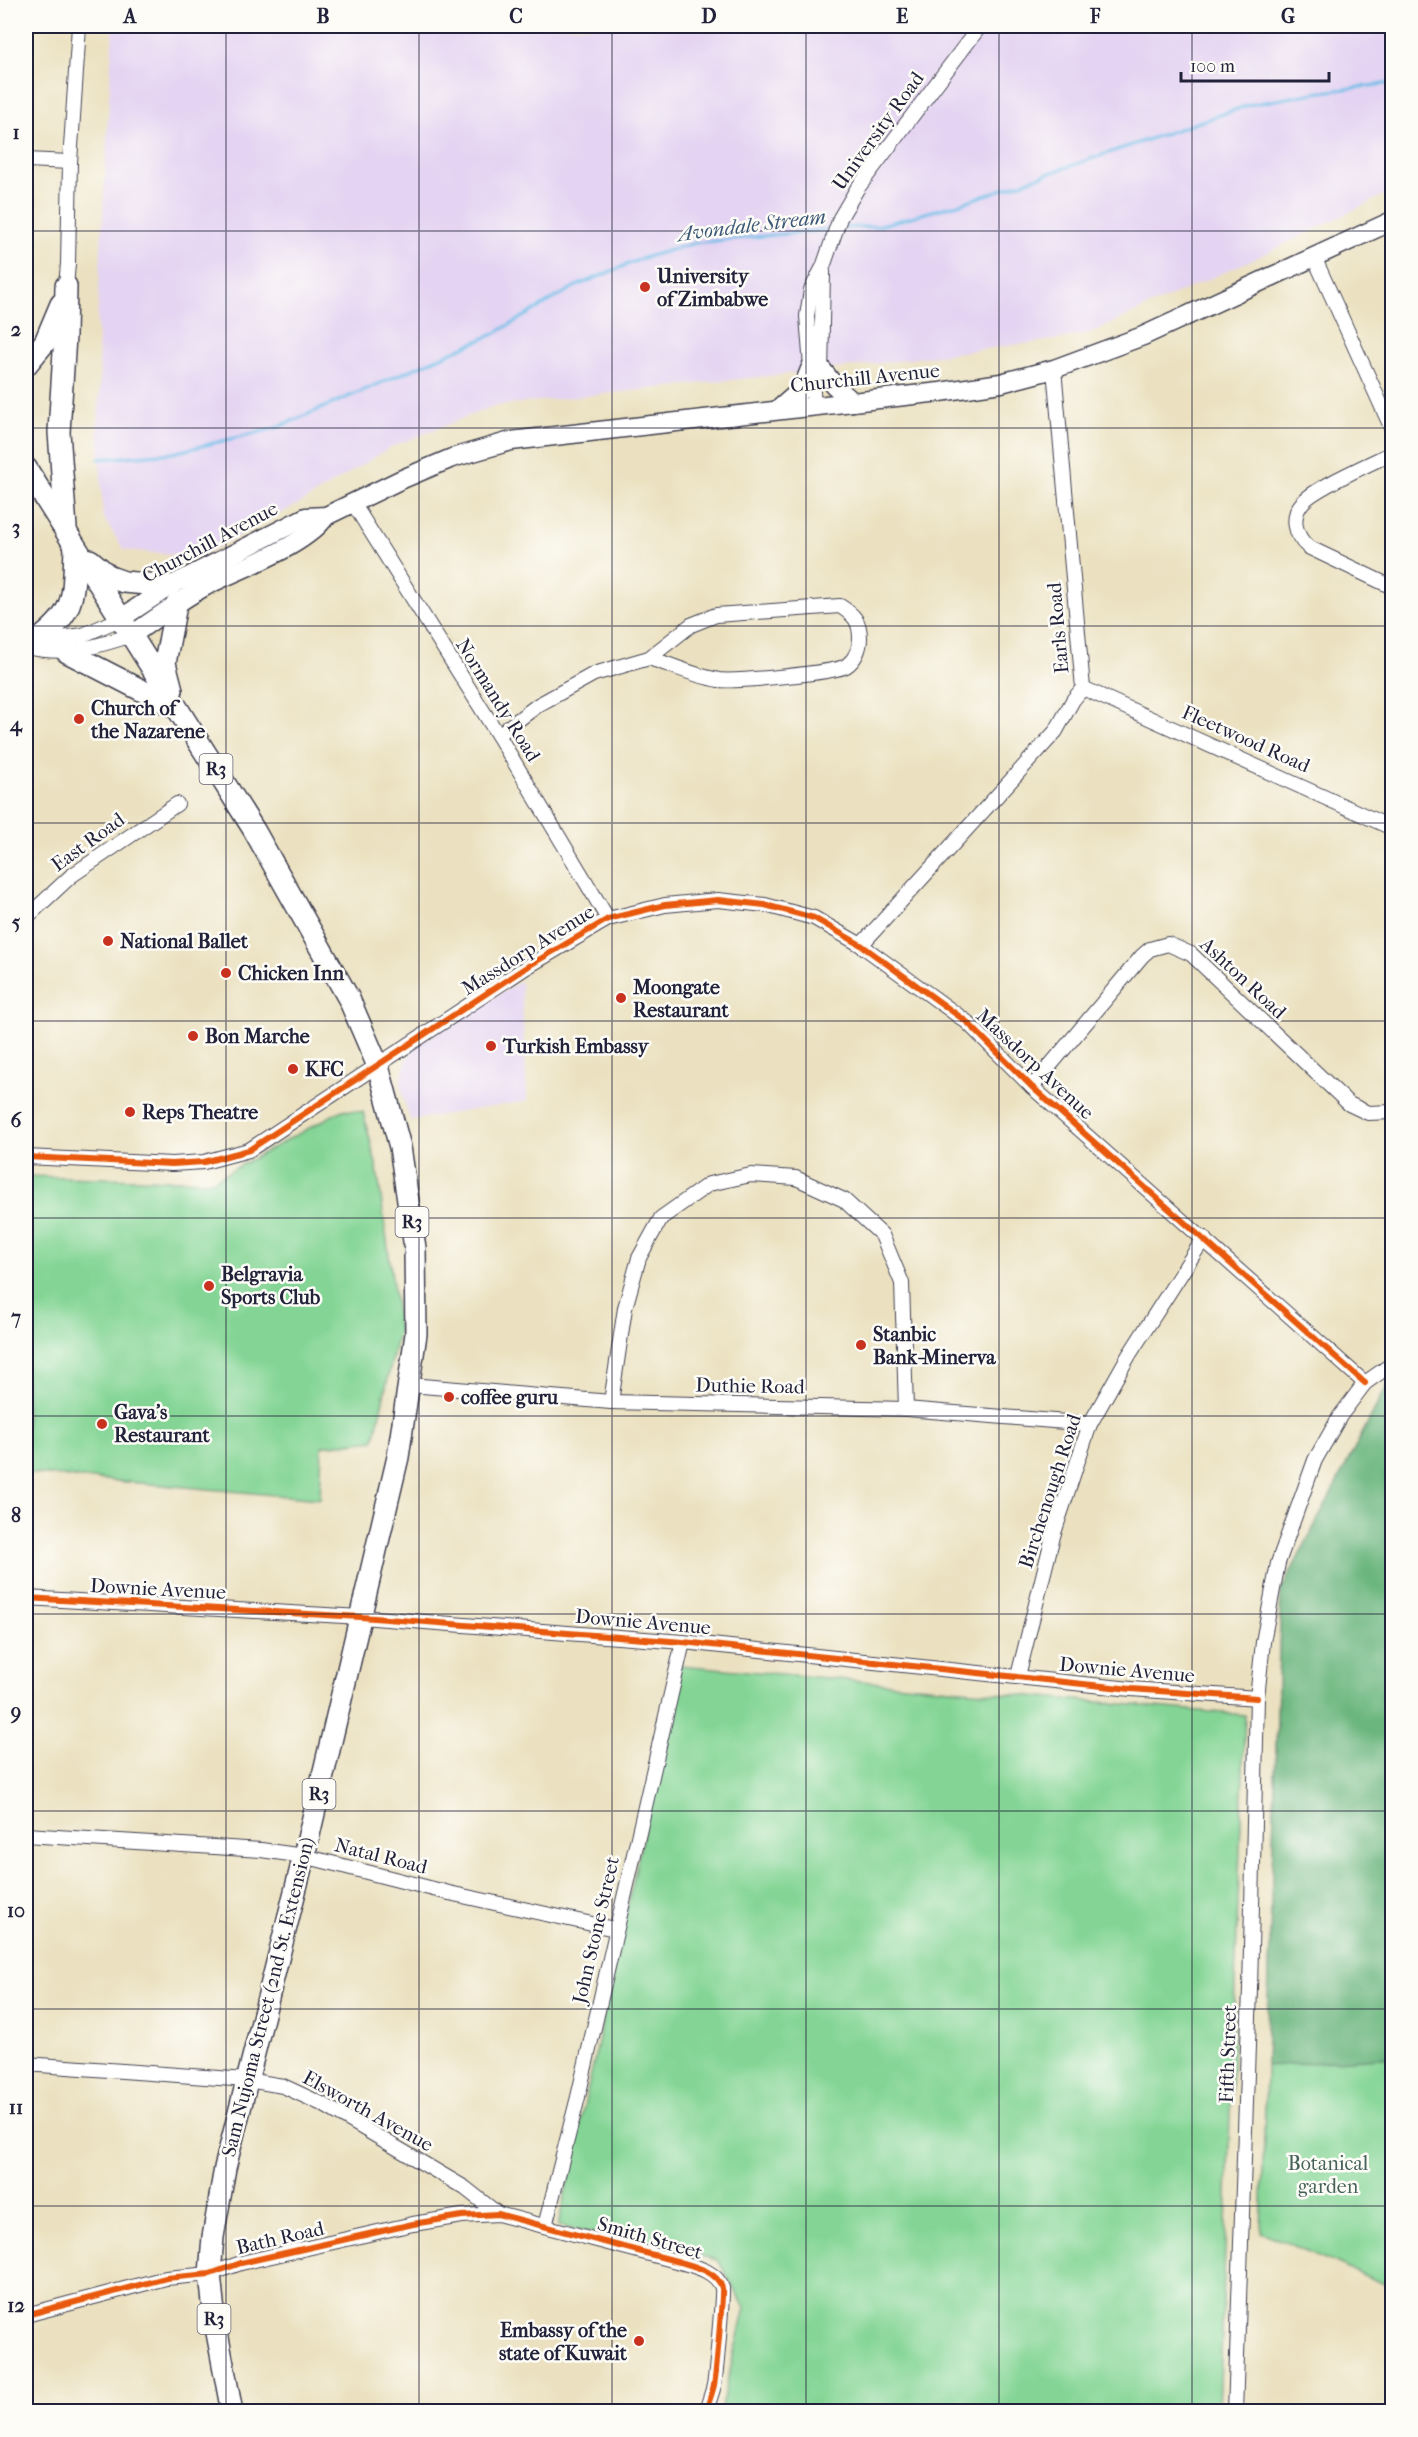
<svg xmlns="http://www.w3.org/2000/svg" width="1418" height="2437" font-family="'IM FELL French Canon',serif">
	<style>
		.built { fill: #e4d3f2 }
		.green { fill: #84d595; stroke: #537c68; stroke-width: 1.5 }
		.forest { fill: #6bb67e; stroke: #466c5c; stroke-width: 1.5 }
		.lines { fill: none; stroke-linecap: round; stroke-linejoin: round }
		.stream { stroke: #6bbde7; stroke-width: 3 }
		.minor-casing { stroke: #403f4f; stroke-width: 16 }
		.major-casing { stroke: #403f4f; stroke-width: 21 }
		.highway-casing { stroke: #403f4f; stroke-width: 24 }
		.minor { stroke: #fff; stroke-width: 14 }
		.major { stroke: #fff; stroke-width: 18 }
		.highway { stroke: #fff; stroke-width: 21 }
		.cycleway-casing { stroke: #fdfcf7; stroke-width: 10 }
		.cycleway { stroke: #e8590c; stroke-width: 6 }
		.grid { fill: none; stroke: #22223b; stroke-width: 1.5; stroke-opacity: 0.55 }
		.poi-dot { fill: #c8321e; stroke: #fdfcf7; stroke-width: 2 }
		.labels { text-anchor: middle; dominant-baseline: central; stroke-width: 5; stroke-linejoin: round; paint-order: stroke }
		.shield { fill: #fdfcf7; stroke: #646373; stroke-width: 1.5 }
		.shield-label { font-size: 18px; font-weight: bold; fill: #22223b }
		.street-label { font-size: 20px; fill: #22223b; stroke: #fdfcf7 }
		.poi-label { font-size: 20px; font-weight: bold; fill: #22223b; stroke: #fdfcf7; text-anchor: start }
		.park-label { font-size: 20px; fill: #44615a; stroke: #fdfcf7 }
		.water-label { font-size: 21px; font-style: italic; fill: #3c5877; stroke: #fdfcf7 }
		.neatline { fill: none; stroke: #22223b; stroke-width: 2 }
		.grid-label { font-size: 20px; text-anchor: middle; font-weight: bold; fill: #22223b }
	</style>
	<rect width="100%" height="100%" fill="#fdfcf7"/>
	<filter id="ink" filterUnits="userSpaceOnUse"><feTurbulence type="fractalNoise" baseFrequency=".0167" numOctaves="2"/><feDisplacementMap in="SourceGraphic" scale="12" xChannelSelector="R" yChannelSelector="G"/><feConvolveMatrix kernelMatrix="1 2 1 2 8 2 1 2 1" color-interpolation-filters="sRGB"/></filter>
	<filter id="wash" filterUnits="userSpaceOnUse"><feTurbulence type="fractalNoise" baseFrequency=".008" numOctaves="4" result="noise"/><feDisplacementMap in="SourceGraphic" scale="24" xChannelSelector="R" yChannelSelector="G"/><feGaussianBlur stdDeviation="1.35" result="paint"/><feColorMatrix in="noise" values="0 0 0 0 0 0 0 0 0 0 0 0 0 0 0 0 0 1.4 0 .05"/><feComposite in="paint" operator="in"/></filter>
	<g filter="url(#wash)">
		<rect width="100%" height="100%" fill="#ebe1c0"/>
		<g class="built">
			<path d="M113 26H1392V191L1269 252 1092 332 1060 339 850 367 494 406 391 447 306 500 198 557 124 550 103 517 98 428 100 381 97 325Z"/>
			<path d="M521 981 527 1101 410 1120 401 1089V1080L406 1062 415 1046Z"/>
		</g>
		<g class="green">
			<path d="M342 1110 363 1112 377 1168 399 1329 374 1440 322 1446 320 1499 26 1473V1176L212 1181Z"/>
			<path d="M1392 1380V2287L1261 2232 1281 1591 1389 1382Z"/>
			<path d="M680 1665 1245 1715 1219 2411H720L745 2308 718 2260 558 2226Z"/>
		</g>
		<path class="forest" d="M1392 1380V2057L1266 2066 1281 1591 1389 1382Z"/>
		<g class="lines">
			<g class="stream">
				<path d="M840 228 878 226 962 203 1249 105 1314 93 1392 83"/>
				<path d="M99 459 173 453 276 428 494 334 574 287 643 258 695 243 833 229"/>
			</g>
		</g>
	</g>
	<g filter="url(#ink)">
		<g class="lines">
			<g class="minor-casing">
				<g id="minor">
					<path d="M26 160 70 162"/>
					<path d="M1314 257 1392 429"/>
					<path d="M66 286 68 264 70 162 79 26"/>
					<path d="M821 376 823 272"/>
					<path d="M814 405 807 316 811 290 823 267 840 218 857 189 980 26"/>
					<path d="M1392 453C1372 463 1316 487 1303 502 1290 516 1295 536 1308 547L1392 587"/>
					<path d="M353 503 498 735 608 919"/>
					<path d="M40 641 83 635 120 619"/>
					<path d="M26 647C67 656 92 648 132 635"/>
					<path d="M1083 688 1392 828"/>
					<path d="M498 735 538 705 594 674 649 658 691 625 716 615 840 606C854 615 860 621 860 638 860 649 855 660 846 666 834 673 734 682 719 680 694 676 672 665 649 658"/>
					<path d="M26 918 71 876 177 804"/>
					<path d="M861 945 1056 731 1073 700 1083 688 1054 369"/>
					<path d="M1032 1087 1142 956 1150 949 1168 944 1191 954 1349 1104 1368 1113 1392 1112"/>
					<path d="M26 1157 172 1164 204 1162 249 1150 525 968 608 919 665 905 718 900 765 905 814 918 861 945 967 1022 1032 1087 1365 1383"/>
					<path d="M410 1385 611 1402 906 1409 1090 1424"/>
					<path d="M611 1402 625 1308 639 1258 661 1218 709 1184 751 1175 796 1178 844 1200 882 1235 902 1283 906 1409"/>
					<path d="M26 1598 361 1617 683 1642 1131 1689 1257 1698"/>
					<path d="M1018 1676 1053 1536 1090 1424 1129 1355 1204 1238"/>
					<path d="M26 1835 261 1850 304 1856 449 1893 615 1929"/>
					<path d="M26 2064 247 2080 283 2086 324 2105 465 2188 498 2214"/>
					<path d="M545 2226 578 2097 683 1642"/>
					<path d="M26 2315 166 2278 210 2274 241 2263 413 2224 462 2216 498 2214 680 2262C693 2266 717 2271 722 2288 723 2294 716 2376 714 2385 712 2394 708 2403 706 2412"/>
					<path d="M1235 2412 1250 1989 1257 1698 1263 1642 1278 1563 1315 1460 1340 1416 1365 1383 1392 1364"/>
				</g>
			</g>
			<g class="major-casing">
				<g id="major">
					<path d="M820 367 834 385 853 402"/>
					<path d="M779 409 802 389 811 367"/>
					<path d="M120 619 170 586 294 523 306 517 326 516 400 480 452 458 511 441 940 392 1001 383 1054 369 1143 336 1392 221"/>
					<path d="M132 635C155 619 179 601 204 587 239 568 304 548 326 516"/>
				</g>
			</g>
			<g class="highway-casing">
				<g id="highway">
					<path d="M66 286 65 336 59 432 66 528"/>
					<path d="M26 365 45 342 61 304"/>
					<path d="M26 468 254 830 349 999 378 1066 400 1147 415 1248 416 1334 398 1457 304 1856 225 2168 213 2237 210 2274 215 2322 232 2412"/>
					<path d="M90 560 110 577 124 582 170 586"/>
					<path d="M37 641C77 611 73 596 75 548"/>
					<path d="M67 652 176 708"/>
					<path d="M172 690 165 663 176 605"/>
				</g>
			</g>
			<use href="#minor" class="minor"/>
			<use href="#major" class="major"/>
			<use href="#highway" class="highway"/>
			<g class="cycleway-casing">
				<g id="cycleway">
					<path d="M26 1157 172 1164 204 1162 249 1150 525 968 608 919 665 905 718 900 765 905 814 918 861 945 967 1022 1032 1087 1365 1383"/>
					<path d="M26 1598 361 1617 683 1642 1131 1689 1257 1698"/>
					<path d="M26 2315 166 2278 210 2274 241 2263 413 2224 462 2216 498 2214 680 2262C693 2266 717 2271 722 2288 723 2294 716 2376 714 2385 712 2394 708 2403 706 2412"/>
				</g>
			</g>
			<use href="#cycleway" class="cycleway"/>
		</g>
	</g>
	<path class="grid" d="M226 26V2412M419 26V2412M612 26V2412M806 26V2412M999 26V2412M1192 26V2412M26 231H1392M26 428H1392M26 626H1392M26 823H1392M26 1021H1392M26 1218H1392M26 1416H1392M26 1614H1392M26 1811H1392M26 2009H1392M26 2206H1392"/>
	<g class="poi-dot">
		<circle cx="645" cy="287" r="6"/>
		<circle cx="79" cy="719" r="6"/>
		<circle cx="108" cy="941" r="6"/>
		<circle cx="226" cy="973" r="6"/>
		<circle cx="621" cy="998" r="6"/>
		<circle cx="193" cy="1036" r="6"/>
		<circle cx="491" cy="1046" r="6"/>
		<circle cx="293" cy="1069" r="6"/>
		<circle cx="130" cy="1112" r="6"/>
		<circle cx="209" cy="1286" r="6"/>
		<circle cx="861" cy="1345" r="6"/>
		<circle cx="449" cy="1397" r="6"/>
		<circle cx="102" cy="1424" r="6"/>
		<circle cx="639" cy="2341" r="6"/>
	</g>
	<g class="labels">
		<g class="shield">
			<rect x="199.5" y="754" width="33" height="30" rx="4.5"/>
			<rect x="395.5" y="1207" width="33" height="30" rx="4.5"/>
			<rect x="302.5" y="1779" width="33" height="30" rx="4.5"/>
			<rect x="197.5" y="2304" width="33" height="30" rx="4.5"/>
		</g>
		<g class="shield-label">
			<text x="216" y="769">R3</text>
			<text x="412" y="1222">R3</text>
			<text x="319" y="1794">R3</text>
			<text x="214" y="2319">R3</text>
		</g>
		<g class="street-label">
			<text transform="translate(878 131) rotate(-54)">University Road</text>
			<text transform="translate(865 378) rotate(-6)">Churchill Avenue</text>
			<text transform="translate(210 542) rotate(-28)">Churchill Avenue</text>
			<text transform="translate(1058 628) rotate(-95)">Earls Road</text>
			<text transform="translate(498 700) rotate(58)">Normandy Road</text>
			<text transform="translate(1246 739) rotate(24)">Fleetwood Road</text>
			<text transform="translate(88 842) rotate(-36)">East Road</text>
			<text transform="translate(528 950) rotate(-32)">Massdorp Avenue</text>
			<text transform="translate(1243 978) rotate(43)">Ashton Road</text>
			<text transform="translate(1035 1064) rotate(43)">Massdorp Avenue</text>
			<text transform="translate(750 1386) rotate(1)">Duthie Road</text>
			<text transform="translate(1050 1491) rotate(-72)">Birchenough Road</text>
			<text transform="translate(158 1589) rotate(3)">Downie Avenue</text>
			<text transform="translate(643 1622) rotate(5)">Downie Avenue</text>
			<text transform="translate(1127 1670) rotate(5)">Downie Avenue</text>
			<text transform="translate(381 1856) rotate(14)">Natal Road</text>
			<text transform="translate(596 1930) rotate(-77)">John Stone Street</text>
			<text transform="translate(268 1997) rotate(-76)">Sam Nujoma Street (2nd St. Extension)</text>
			<text transform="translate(1228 2054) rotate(-88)">Fifth Street</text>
			<text transform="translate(368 2111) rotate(29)">Elsworth Avenue</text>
			<text transform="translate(280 2238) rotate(-13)">Bath Road</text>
			<text transform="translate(650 2238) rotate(16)">Smith Street</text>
		</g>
		<g class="poi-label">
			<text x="657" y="276">University<tspan x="657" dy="23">of Zimbabwe</tspan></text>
			<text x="91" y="708">Church of<tspan x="91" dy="23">the Nazarene</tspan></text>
			<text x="120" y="941">National Ballet</text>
			<text x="238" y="973">Chicken Inn</text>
			<text x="633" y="987">Moongate<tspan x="633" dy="23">Restaurant</tspan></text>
			<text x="205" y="1036">Bon Marche</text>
			<text x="503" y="1046">Turkish Embassy</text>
			<text x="305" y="1069">KFC</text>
			<text x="142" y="1112">Reps Theatre</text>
			<text x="221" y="1274">Belgravia<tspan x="221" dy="23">Sports Club</tspan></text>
			<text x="873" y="1334">Stanbic<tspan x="873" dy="23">Bank-Minerva</tspan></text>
			<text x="461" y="1397">coffee guru</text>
			<text x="114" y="1412">Gava’s<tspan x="114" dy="23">Restaurant</tspan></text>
			<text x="627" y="2330" text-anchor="end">Embassy of the<tspan x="627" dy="23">state of Kuwait</tspan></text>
		</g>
		<g class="park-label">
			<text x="1328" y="2163">Botanical<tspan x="1328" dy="23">garden</tspan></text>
		</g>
		<g class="water-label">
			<text transform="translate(752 225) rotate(-7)">Avondale Stream</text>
		</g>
	</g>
	<rect width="1418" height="2437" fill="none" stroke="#fdfcf7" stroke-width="66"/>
	<path d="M1181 72v9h148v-9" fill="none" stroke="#22223b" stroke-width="3"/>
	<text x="1190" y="72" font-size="18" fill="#22223b" stroke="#fdfcf7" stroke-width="4.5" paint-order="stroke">100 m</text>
	<rect x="33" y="33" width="1352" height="2371" class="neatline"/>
	<g class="grid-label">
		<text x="130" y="23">A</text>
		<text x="323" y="23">B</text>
		<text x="516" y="23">C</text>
		<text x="709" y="23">D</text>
		<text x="902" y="23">E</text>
		<text x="1095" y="23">F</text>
		<text x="1288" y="23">G</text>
		<text x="16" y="139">1</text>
		<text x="16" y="336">2</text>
		<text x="16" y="534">3</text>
		<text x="16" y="731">4</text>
		<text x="16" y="929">5</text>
		<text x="16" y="1127">6</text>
		<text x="16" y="1324">7</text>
		<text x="16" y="1522">8</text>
		<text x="16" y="1719">9</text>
		<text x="16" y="1917">10</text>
		<text x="16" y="2114">11</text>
		<text x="16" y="2312">12</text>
	</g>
</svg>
